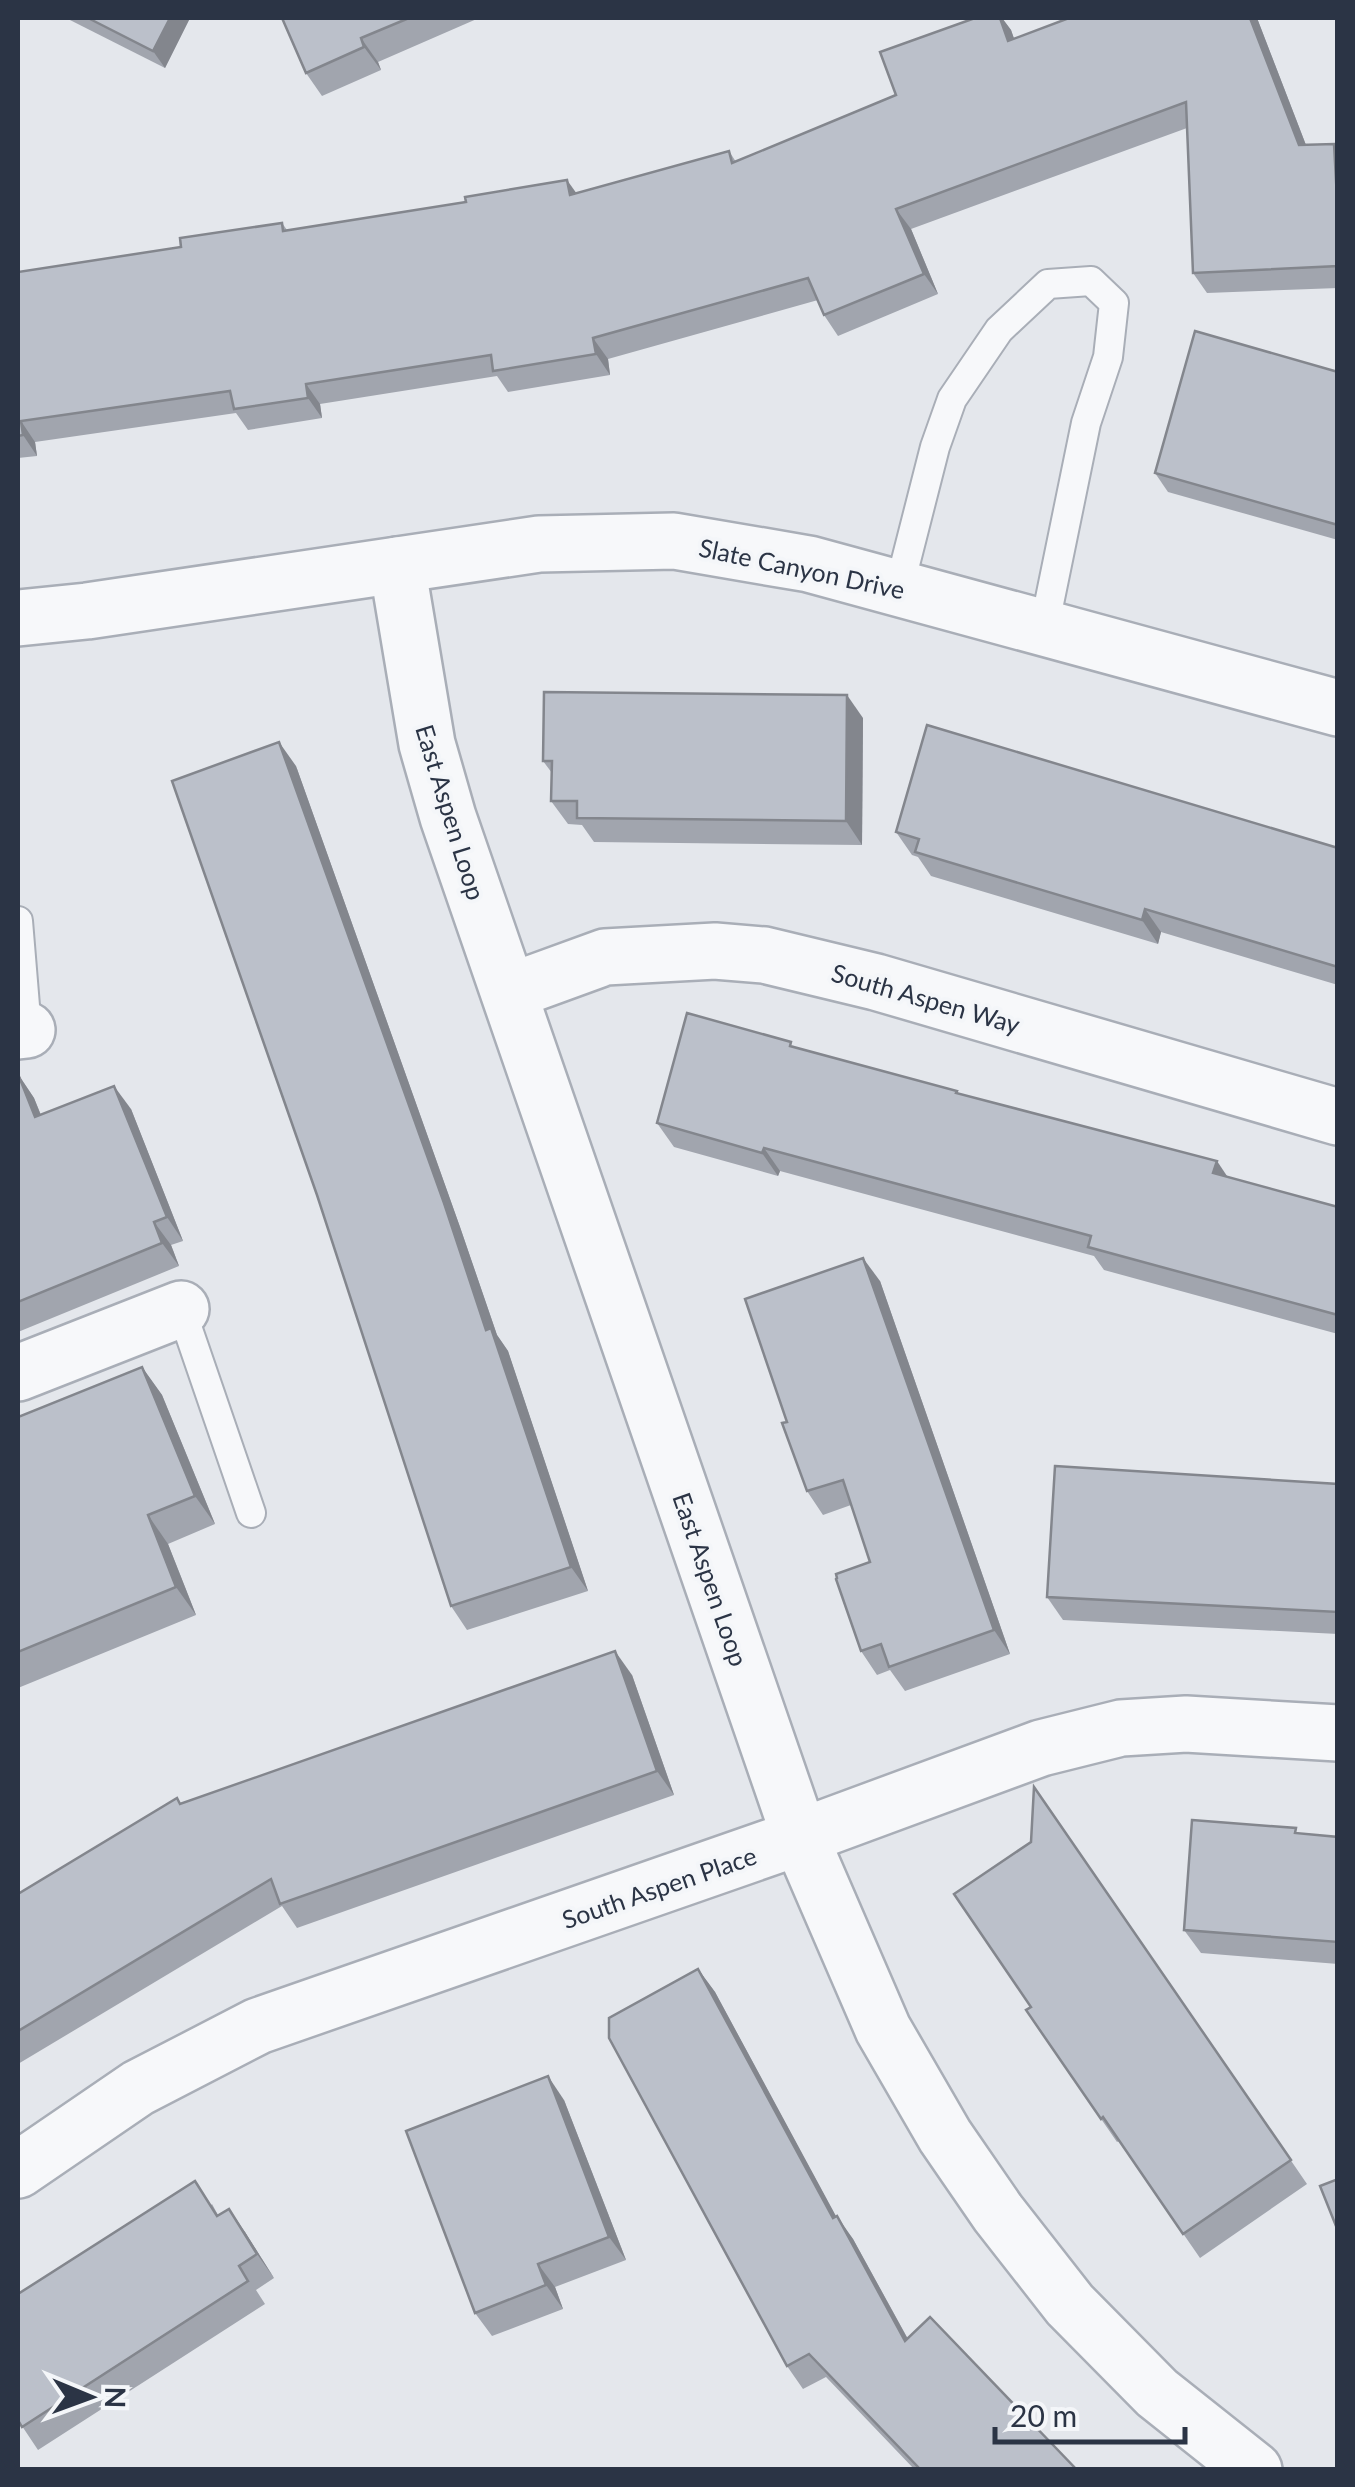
<svg xmlns="http://www.w3.org/2000/svg" width="1355" height="2487" font-family="Lato,sans-serif">
	<style>
		.lines { fill: none; stroke-linecap: round; stroke-linejoin: round }
		.service-casing { stroke: #a9aeb7; stroke-width: 32 }
		.minor-casing { stroke: #a9aeb7; stroke-width: 60 }
		.tertiary-casing { stroke: #a9aeb7; stroke-width: 60 }
		.service { stroke: #f7f8fa; stroke-width: 28 }
		.minor { stroke: #f7f8fa; stroke-width: 55 }
		.tertiary { stroke: #f7f8fa; stroke-width: 55 }
		.wall { fill: #a1a5ae }
		.shaded-wall { fill: #83868d }
		.building { fill: #bbc0ca; stroke: #83868d; stroke-width: 2.5 }
		.labels { text-anchor: middle; dominant-baseline: central; stroke-width: 8; stroke-linejoin: round; paint-order: stroke }
		.street-label { font-size: 25px; fill: #2b3445; stroke: #f4f6f9 }
	</style>
	<rect width="100%" height="100%" fill="#e4e7ec"/>
	<g class="lines">
		<g class="service-casing">
			<g id="service">
				<path d="M899 588 935 447 952 399 999 330 1048 284 1091 281 1114 303 1108 357 1086 423 1044 628"/>
				<path d="M18 921 27 1030"/>
				<path d="M181 1309 251 1513"/>
			</g>
		</g>
		<g class="minor-casing">
			<g id="minor">
				<path d="M397 565 427 744 448 817 800 1837 883 2029 945 2136 998 2213 1070 2305 1157 2393 1254 2470"/>
				<path d="M509 992 605 957 715 951 764 955 876 982 1338 1117"/>
				<path d="M18 1031 27 1030"/>
				<path d="M18 1373 181 1309"/>
				<path d="M18 2170 138 2088 258 2026 800 1837 1041 1748 1121 1728 1186 1724 1338 1733"/>
			</g>
		</g>
		<g class="tertiary-casing">
			<path id="tertiary" d="M18 618 87 611 539 544 674 541 809 564 1338 708"/>
		</g>
		<use href="#service" class="service"/>
		<use href="#minor" class="minor"/>
		<use href="#tertiary" class="tertiary"/>
	</g>
	<g class="wall">
		<path d="M66 18H190L165 68Z"/>
		<path d="M282 18H479L378 62 381 70 322 96 306 73Z"/>
		<path d="M975 18H1002L1011 30 1014 39 1069 18H1257L1306 145 1338 148V288L1207 293 1193 273 1187 128 911 229 938 294 838 336 824 315 818 300 608 359 610 375 508 392 497 376 320 404 322 418 248 430 236 413 35 442 37 456 18 458V272L181 247 282 223 287 230 576 194 729 151 736 162 896 95Z"/>
		<path d="M1338 372V540L1168 492 1155 473Z"/>
		<path d="M863 718 862 845 594 842 582 825 568 824 551 801 552 773 543 761Z"/>
		<path d="M296 766 460 1227 497 1335 508 1351 588 1591 467 1630 451 1606Z"/>
		<path d="M896 832 1338 848V985L1161 932 1158 944 931 876 918 857 912 855Z"/>
		<path d="M795 1047 957 1091 959 1094 1227 1177 1338 1207V1334L1104 1270 1094 1256 780 1171 778 1176 674 1147 657 1123Z"/>
		<path d="M18 1074 34 1098 41 1115 131 1109 183 1241 171 1245 179 1266 18 1332Z"/>
		<path d="M880 1281 1010 1654 905 1691 890 1670 877 1675 861 1651 870 1562 851 1505 823 1515 807 1491 787 1422Z"/>
		<path d="M142 1367 162 1395 215 1524 168 1544 196 1615 18 1688V1417Z"/>
		<path d="M1338 1484V1634L1063 1620 1047 1597Z"/>
		<path d="M632 1675 674 1795 297 1928 282 1906 18 2064V1894L180 1804Z"/>
		<path d="M1051 1811 1307 2184 1200 2258 1119 2141 1117 2142 1026 2010 1031 2007V1842Z"/>
		<path d="M1299 1834 1338 1837V1964L1201 1953 1184 1930Z"/>
		<path d="M698 1969 715 1992 836 2217 853 2239 908 2339 1077 2470H915L826 2377 803 2389 787 2366Z"/>
		<path d="M564 2100 626 2260 555 2287 563 2309 492 2336 475 2313Z"/>
		<path d="M212 2204 218 2215 245 2232 274 2278 256 2290 265 2304 38 2450 18 2420Z"/>
	</g>
	<g class="shaded-wall">
		<path d="M170 18H190L165 68 153 51Z"/>
		<path d="M1000 18H1002L1011 30 1022 61 1008 41Z"/>
		<path d="M1250 18H1257L1314 166 1299 145Z"/>
		<path d="M361 38 378 62 381 70 364 47Z"/>
		<path d="M1334 144 1338 148V217Z"/>
		<path d="M567 180 582 201 570 195Z"/>
		<path d="M896 209 911 229 938 294 924 274Z"/>
		<path d="M593 338 608 359 610 375 596 354Z"/>
		<path d="M306 384 320 404 322 418 308 398Z"/>
		<path d="M21 421 35 442 37 456 23 435Z"/>
		<path d="M847 695 863 718 862 845 846 821Z"/>
		<path d="M279 742 296 766 460 1227 497 1335 508 1351 588 1591 571 1567Z"/>
		<path d="M1145 909 1161 932 1158 944 1142 920Z"/>
		<path d="M18 1074 34 1098 51 1141 35 1117Z"/>
		<path d="M114 1086 131 1109 183 1241 167 1217Z"/>
		<path d="M764 1148 780 1171 778 1176 762 1153Z"/>
		<path d="M1217 1161 1233 1185 1213 1173Z"/>
		<path d="M154 1222 171 1245 179 1266 162 1243Z"/>
		<path d="M863 1258 880 1281 1010 1654 994 1630Z"/>
		<path d="M142 1367 162 1395 215 1524 195 1496Z"/>
		<path d="M148 1515 168 1544 196 1615 176 1587Z"/>
		<path d="M615 1651 632 1675 674 1795 657 1771Z"/>
		<path d="M698 1969 715 1992 850 2242 833 2218Z"/>
		<path d="M548 2076 564 2100 626 2260 609 2237Z"/>
		<path d="M229 2209 245 2232 274 2278 257 2254Z"/>
		<path d="M837 2216 853 2239 922 2365 905 2341Z"/>
		<path d="M538 2264 555 2287 563 2309 546 2285Z"/>
	</g>
	<g class="building">
		<path d="M88 18H170L153 51Z"/>
		<path d="M282 18H409L361 38 364 47 306 73Z"/>
		<path d="M975 18H1000L1008 41 1069 18H1250L1299 145 1334 144 1338 217V266L1193 273 1186 102 896 209 924 274 824 315 808 278 593 338 596 354 493 371 491 355 306 384 308 398 234 409 230 391 21 421 23 435 18 436V272L181 247 180 238 282 223 283 231 466 202 465 197 567 180 570 195 729 151 732 163 896 95 880 52Z"/>
		<path d="M1195 331 1338 372V525L1155 473Z"/>
		<path d="M544 692 847 695 846 821 577 818V801H551L552 761H543Z"/>
		<path d="M927 725 1338 848V967L1145 909 1142 920 915 852 919 839 896 832Z"/>
		<path d="M279 742 444 1203 486 1330 491 1328 571 1567 451 1606 317 1195 172 781Z"/>
		<path d="M687 1013 791 1042 790 1046 957 1091 956 1093 1217 1161 1213 1173 1338 1207V1315L1088 1247 1091 1236 764 1148 762 1153 657 1123Z"/>
		<path d="M18 1074 35 1117 114 1086 167 1217 154 1222 162 1243 18 1302Z"/>
		<path d="M863 1258 994 1630 889 1667 881 1644 861 1651 836 1579 837 1578 836 1574 870 1562 843 1480 807 1491 782 1423 787 1422 745 1299Z"/>
		<path d="M142 1367 195 1496 148 1515 176 1587 18 1652V1417Z"/>
		<path d="M1055 1466 1338 1484V1612L1047 1597Z"/>
		<path d="M615 1651 657 1771 280 1904 271 1879 18 2031V1894L177 1798 180 1804Z"/>
		<path d="M1034 1787 1291 2160 1183 2234 1103 2117 1101 2119 1026 2010 1031 2007 954 1894 1031 1842Z"/>
		<path d="M1192 1820 1296 1828 1295 1833 1338 1837V1942L1184 1930Z"/>
		<path d="M698 1969 833 2218 837 2216 905 2341 930 2317 1077 2470H921L809 2354 787 2366 609 2038V2018Z"/>
		<path d="M548 2076 609 2237 538 2264 546 2285 475 2313 406 2131Z"/>
		<path d="M1338 2179V2231L1320 2186Z"/>
		<path d="M195 2181 217 2216 229 2209 257 2254 239 2266 248 2281 22 2427 18 2420V2294Z"/>
	</g>
	<g class="labels">
		<g class="street-label">
			<text transform="translate(802 568) rotate(12)">Slate Canyon Drive</text>
			<text transform="translate(451 812) rotate(73)">East Aspen Loop</text>
			<text transform="translate(926 998) rotate(16)">South Aspen Way</text>
			<text transform="translate(711 1579) rotate(71)">East Aspen Loop</text>
			<text transform="translate(659 1887) rotate(-19)">South Aspen Place</text>
		</g>
	</g>
	<rect width="1355" height="2487" fill="none" stroke="#2b3445" stroke-width="40"/>
	<g transform="translate(90 2397) rotate(91)" stroke="#f4f6f9" stroke-width="8" paint-order="stroke">
	<path d="M0-8L18 38L0 25L-18 38Z" fill="#2b3445"/>
	<text y="-15" font-size="28" font-weight="bold" text-anchor="middle" fill="#2b3445">N</text>
	</g>
	<path d="M995 2427v15h190v-15" fill="none" stroke="#2b3445" stroke-width="5"/>
	<text x="1010" y="2427" font-size="30" fill="#2b3445" stroke="#f4f6f9" stroke-width="8" paint-order="stroke">20 m</text>
</svg>
